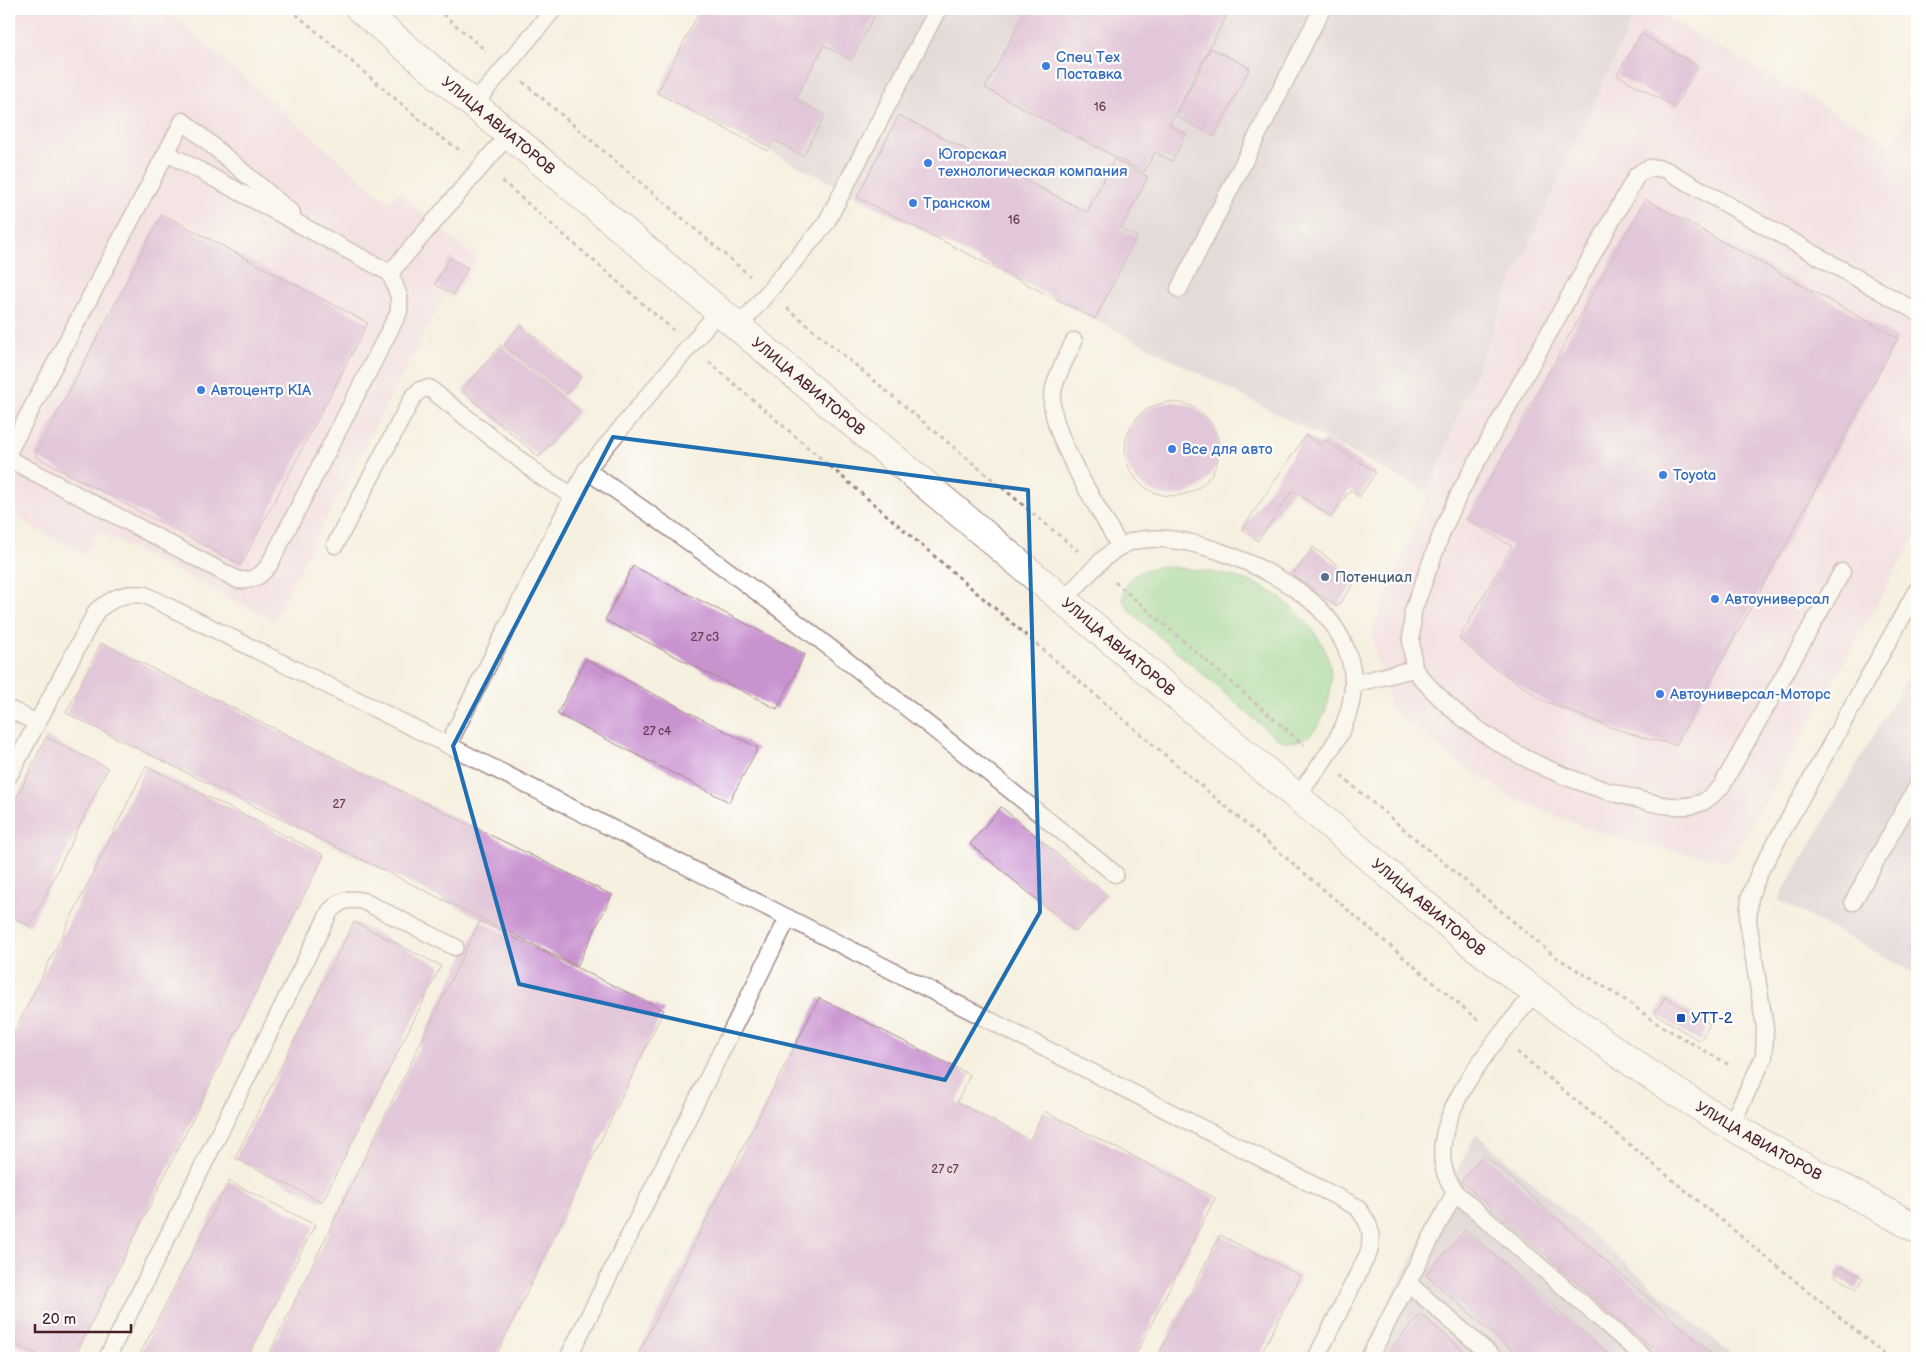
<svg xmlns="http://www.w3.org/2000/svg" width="1926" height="1367" font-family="'Balsamiq Sans',sans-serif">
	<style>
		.built { fill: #f0d0e5; fill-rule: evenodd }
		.industrial { fill: #cebed2 }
		.green { fill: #8bd490; stroke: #6a7a5e }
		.building { fill: #c993d0 }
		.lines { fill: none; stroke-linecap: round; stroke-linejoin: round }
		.lane-casing { stroke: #a08886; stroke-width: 19 }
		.secondary-casing { stroke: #a08886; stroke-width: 30 }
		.path { stroke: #a08886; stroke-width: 3; stroke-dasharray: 4 4; stroke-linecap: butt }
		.lane { stroke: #fff; stroke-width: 16 }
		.secondary { stroke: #fff; stroke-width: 28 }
		.marked { fill: none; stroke: #1f6fb2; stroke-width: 4; stroke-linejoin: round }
		.shop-dot { fill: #3f7fe0; stroke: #fff; stroke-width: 2 }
		.service-dot { fill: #5c6f8a; stroke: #fff; stroke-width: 2 }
		.transit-dot { fill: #1a4fb4; stroke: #fff; stroke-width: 2 }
		.labels { text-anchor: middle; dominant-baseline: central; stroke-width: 4.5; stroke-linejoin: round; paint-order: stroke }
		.number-label { font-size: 12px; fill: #6a3c54 }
		.shop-label { font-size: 15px; fill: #366cbe; stroke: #fff; text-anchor: start }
		.street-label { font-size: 15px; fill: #4a1f2b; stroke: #fff }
		.service-label { font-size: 15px; fill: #4e5e75; stroke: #fff; text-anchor: start }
		.transit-label { font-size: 15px; fill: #164399; stroke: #fff; text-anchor: start }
	</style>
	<rect width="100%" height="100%" fill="#fff"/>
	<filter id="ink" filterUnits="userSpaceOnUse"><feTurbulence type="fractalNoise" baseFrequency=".02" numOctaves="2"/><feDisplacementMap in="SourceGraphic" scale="10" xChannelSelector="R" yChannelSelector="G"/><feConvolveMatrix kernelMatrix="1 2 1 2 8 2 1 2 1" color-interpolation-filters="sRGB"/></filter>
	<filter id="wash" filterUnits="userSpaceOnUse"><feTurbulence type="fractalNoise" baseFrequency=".0096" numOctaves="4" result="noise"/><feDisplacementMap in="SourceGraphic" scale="20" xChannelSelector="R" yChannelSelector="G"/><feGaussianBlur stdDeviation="1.12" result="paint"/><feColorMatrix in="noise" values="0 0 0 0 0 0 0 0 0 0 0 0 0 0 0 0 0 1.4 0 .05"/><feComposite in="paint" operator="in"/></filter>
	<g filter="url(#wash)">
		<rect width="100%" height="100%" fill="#f5f0e0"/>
		<g class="built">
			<path d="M9 9H164L389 203 399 193 477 259 454 298 444 296 273 620 98 531 84 555 9 514Z"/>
			<path d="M1637 9H1652L1894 146 1917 90V533L1731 861 1671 851 1593 831 1511 797 1449 755 1391 708 1371 635 1513 279ZM1645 199 1898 338 1676 745 1648 739 1610 727 1544 701 1486 662 1459 639 1512 546 1468 520Z"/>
		</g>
		<g class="industrial">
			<path d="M701 9H1637L1513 279 1428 492 657 93Z"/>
			<path d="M1917 661V974L1778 900Z"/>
			<path d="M1476 1134 1735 1358H1361Z"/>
		</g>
		<path class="green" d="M1165 566C1200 571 1245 573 1275 594 1297 609 1325 638 1330 666 1335 698 1319 755 1277 739L1131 612 1122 600C1128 574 1139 569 1165 566Z"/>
		<g id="blocks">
			<g class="building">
				<path d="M701 9H867L876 13 851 60 824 45 795 99 825 115 803 156 774 140 768 151 657 93Z"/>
				<path d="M1027 9H1230L1169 125 1186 134 1172 161 1155 152 1144 172 985 88Z"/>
				<path d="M1641 34 1698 66 1675 107 1617 75Z"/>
				<path d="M1211 48 1250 68 1214 136 1176 116Z"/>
				<path d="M899 115 1087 212 1114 159 1148 177 1121 229 1137 237 1095 319 857 197Z"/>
				<path d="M1645 199 1898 338 1676 745 1648 739 1610 727 1544 701 1486 662 1459 639 1512 546 1467 520Z"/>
				<path d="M162 214 368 323 241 565 35 456Z"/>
				<path d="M450 258 468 268 453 295 435 284Z"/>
				<path d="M521 325 581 377 564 396 504 345Z"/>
				<path d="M501 345 579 411 539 457 462 391Z"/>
				<circle cx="1172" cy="449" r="47"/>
				<path d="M1306 435 1321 445 1324 440 1376 472 1359 497 1350 490 1331 517 1293 490 1258 541 1242 529Z"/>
				<path d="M1313 547 1357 580 1337 607 1293 575Z"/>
				<path d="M633 566 805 654 777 709 605 620Z"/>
				<path d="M101 643 612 895 577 966 66 713Z"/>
				<path d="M586 659 758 748 729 802 557 714Z"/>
				<path d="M46 737 108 768 30 926 9 916V814Z"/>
				<path d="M146 766 324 855 74 1358H44L9 1341V1043Z"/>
				<path d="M1001 807 1107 895 1076 932 970 844Z"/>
				<path d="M480 921 664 1010 495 1358H267Z"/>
				<path d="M354 922 441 966 322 1202 235 1158Z"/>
				<path d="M1917 934V952L1910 948Z"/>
				<path d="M1665 997 1710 1024 1700 1041 1655 1014Z"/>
				<path d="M819 998 970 1075 957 1102 1030 1140 1044 1111 1215 1198 1134 1358H636Z"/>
				<path d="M1484 1155 1717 1358H1663L1461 1181Z"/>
				<path d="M229 1181 315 1225 247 1358H138Z"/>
				<path d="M1465 1230 1613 1358H1521L1426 1275Z"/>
				<path d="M1220 1235 1301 1276 1259 1358H1157Z"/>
				<path d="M1841 1266 1863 1278 1857 1289 1835 1276Z"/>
				<path d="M1421 1314 1472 1358H1383Z"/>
			</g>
		</g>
	</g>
	<g filter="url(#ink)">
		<use href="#blocks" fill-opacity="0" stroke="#a08886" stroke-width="1"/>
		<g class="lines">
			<g class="lane-casing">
				<g id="lane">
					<path d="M474 104 554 9"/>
					<path d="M390 273 509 134"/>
					<path d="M1179 289 1322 9"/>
					<path d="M738 328 826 223 938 9"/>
					<path d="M1074 341C1066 359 1052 382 1052 402 1054 441 1100 510 1120 547"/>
					<path d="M9 451 183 121 292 213"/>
					<path d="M9 459 238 580C253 581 260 577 269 565L399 312V296L390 273 167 153"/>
					<path d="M586 470C770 594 942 736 1115 874"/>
					<path d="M335 545 413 397 420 390 429 388 543 478 572 495"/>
					<path d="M1063 601C1078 586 1103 555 1121 546 1170 521 1271 567 1310 600 1334 620 1354 652 1353 685 1352 729 1321 764 1296 797"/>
					<path d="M1414 669 1411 640 1413 611 1442 532 1460 492 1637 175C1647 167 1654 166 1666 170L1917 312"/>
					<path d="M1353 684 1414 669C1467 736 1548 776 1629 797 1651 803 1679 811 1700 803 1708 801 1715 792 1721 787L1842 572"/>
					<path d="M9 709 37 723"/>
					<path d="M448 745 586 470 719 311"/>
					<path d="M9 776 97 610C114 598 123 592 145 595L448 745 1357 1207C1370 1224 1373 1230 1369 1252L1316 1358"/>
					<path d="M1853 902 1917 787"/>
					<path d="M1535 992C1502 1035 1424 1116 1446 1175 1448 1181 1452 1186 1455 1192L1645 1358"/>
					<path d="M1731 1125 1764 1057 1765 1028 1748 921 1750 896 1760 871 1917 590"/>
					<path d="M1408 1283 1494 1358"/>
					<path d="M107 1358 330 911C341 900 348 898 363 901L455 947"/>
					<path d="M568 1358 788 918"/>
					<path d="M1369 1358 1455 1192"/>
				</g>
			</g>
			<g class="secondary-casing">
				<g id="secondary">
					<path id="s1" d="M360 9 1467 940C1536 993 1604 1045 1676 1092 1754 1142 1837 1184 1917 1229"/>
				</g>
			</g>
			<g class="path">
				<path d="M290 9 439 136 463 152"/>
				<path d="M437 9 486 51"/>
				<path d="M523 82 750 276"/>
				<path d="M502 181 673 330"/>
				<path d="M787 308 1078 551"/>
				<path d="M709 362 1193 779 1479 1021"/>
				<path d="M1115 582 1304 745"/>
				<path d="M1341 776 1553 955 1627 1001 1655 1022 1731 1066"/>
				<path d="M1517 1052 1889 1358"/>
			</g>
			<use href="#lane" class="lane"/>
			<use href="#secondary" class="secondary"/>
		</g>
	</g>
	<path d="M0 0H1926V1367H0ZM613 437 1028 490 1040 912 945 1080 519 984 453 746Z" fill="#f5f0e0" fill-opacity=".55" fill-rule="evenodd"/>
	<path class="marked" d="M613 437 1028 490 1040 912 945 1080 519 984 453 746Z"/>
	<g class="shop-dot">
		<circle cx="1046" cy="66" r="5"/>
		<circle cx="928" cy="163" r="5"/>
		<circle cx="913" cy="203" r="5"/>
		<circle cx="201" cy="390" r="5"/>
		<circle cx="1172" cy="449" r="5"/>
		<circle cx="1663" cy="475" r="5"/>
		<circle cx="1715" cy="599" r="5"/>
		<circle cx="1660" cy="694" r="5"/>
	</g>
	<circle class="service-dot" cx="1325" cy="577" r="5"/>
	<rect class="transit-dot" x="1676" y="1013" width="10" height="10" rx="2.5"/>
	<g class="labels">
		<g class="number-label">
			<text x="1100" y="107">16</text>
			<text x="1014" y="220">16</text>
			<text x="705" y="637">27 с3</text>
			<text x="657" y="731">27 с4</text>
			<text x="339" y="804">27</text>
			<text x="945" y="1169">27 с7</text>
		</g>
		<g class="shop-label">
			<text x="1056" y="57">Спец Тех<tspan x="1056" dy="17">Поставка</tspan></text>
			<text x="938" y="154">Югорская<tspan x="938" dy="17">технологическая компания</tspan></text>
			<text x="923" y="203">Транском</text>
			<text x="211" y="390">Автоцентр KIA</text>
			<text x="1182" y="449">Все для авто</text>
			<text x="1673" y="475">Toyota</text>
			<text x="1725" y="599">Автоуниверсал</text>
			<text x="1670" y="694">Автоуниверсал-Моторс</text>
		</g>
		<g class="street-label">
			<text stroke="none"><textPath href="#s1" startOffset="181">УЛИЦА АВИАТОРОВ</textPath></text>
			<text stroke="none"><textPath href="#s1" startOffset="586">УЛИЦА АВИАТОРОВ</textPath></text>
			<text stroke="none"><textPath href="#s1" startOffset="991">УЛИЦА АВИАТОРОВ</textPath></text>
			<text stroke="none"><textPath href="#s1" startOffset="1396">УЛИЦА АВИАТОРОВ</textPath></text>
			<text stroke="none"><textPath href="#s1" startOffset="1801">УЛИЦА АВИАТОРОВ</textPath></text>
		</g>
		<g class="service-label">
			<text x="1335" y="577">Потенциал</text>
		</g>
		<g class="transit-label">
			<text x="1691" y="1018">УТТ-2</text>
		</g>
	</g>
	<rect width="1926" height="1367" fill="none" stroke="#fff" stroke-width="30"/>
	<path d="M35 1324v8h96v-8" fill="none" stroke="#4a1f2b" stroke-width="2.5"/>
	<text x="42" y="1324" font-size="15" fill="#4a1f2b" stroke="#ffffff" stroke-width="4" paint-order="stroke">20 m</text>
</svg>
